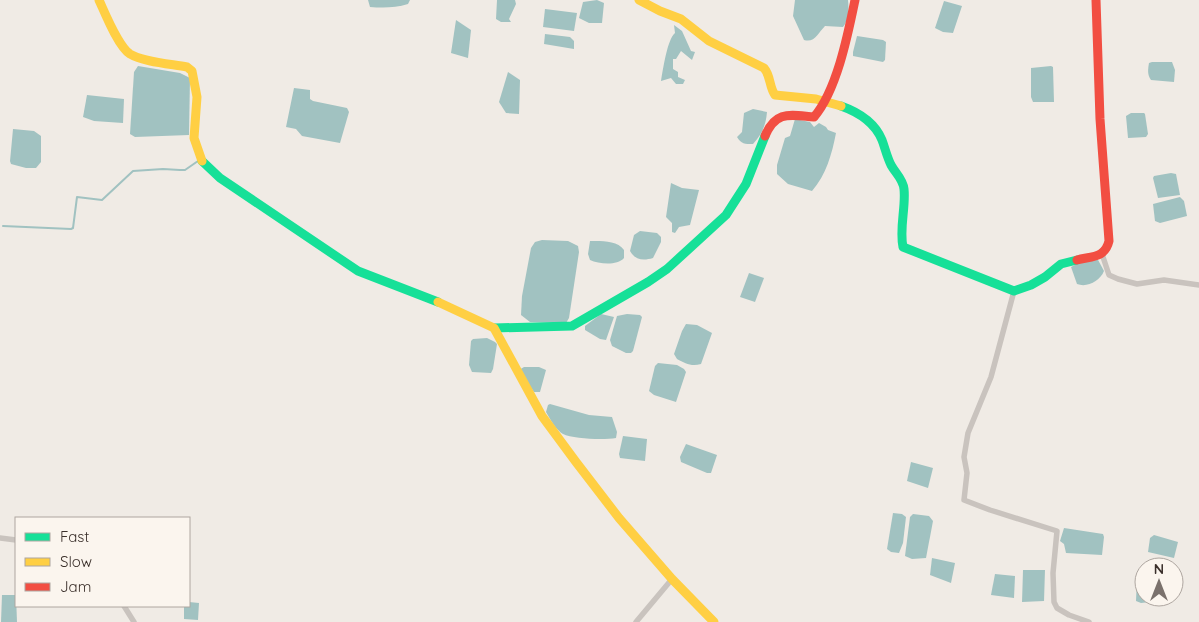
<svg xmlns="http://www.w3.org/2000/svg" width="1199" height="622" font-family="Quicksand,sans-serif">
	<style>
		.water { fill: #a1c2c1 }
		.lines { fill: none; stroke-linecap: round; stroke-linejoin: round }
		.stream { stroke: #a1c2c1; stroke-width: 2 }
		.street { stroke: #c9c3be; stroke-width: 5.5 }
		.fast { stroke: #16e098; stroke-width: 9 }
		.slow { stroke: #ffcf43; stroke-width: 9 }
		.jam { stroke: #f24e42; stroke-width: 9 }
	</style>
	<rect width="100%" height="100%" fill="#f0ebe5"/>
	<g class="water">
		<path d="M368 0H410L408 4C395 8 383 8 370 7Z"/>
		<path d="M497 0H515L516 4 509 19 511 22H501L496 19Z"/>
		<path d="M597 0 604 3 602 23H589L579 18 583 2Z"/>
		<path d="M795 0H848C849 9 849 20 843 27L825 26C818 33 815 43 804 40L793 16Z"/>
		<path d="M944 1 962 6 953 33 943 32 935 28Z"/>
		<path d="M545 9 577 13 574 31 543 27Z"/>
		<path d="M456 20 471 30 468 58 451 53Z"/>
		<path d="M674 25 682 31 691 51 695 52 692 60 681 51 676 59H673V69L678 72V77L685 80 683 84H676L671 78 661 81C663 70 667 40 675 33Z"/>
		<path d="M545 34 570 37 574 41V49L544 44Z"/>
		<path d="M857 36 883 40 886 42 885 60 883 62 853 56V52Z"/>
		<path d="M1152 62H1172L1175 70 1174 82 1151 80C1147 75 1148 69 1149 63Z"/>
		<path d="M138 66 180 73 190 78 189 135 135 137 130 134 134 72Z"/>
		<path d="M1051 66 1053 67 1054 102H1033L1031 97V68Z"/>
		<path d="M508 72 520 80 519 114 506 113 499 102Z"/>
		<path d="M294 88 310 90V99L313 101 347 108 349 112 340 143 302 136 296 129 286 127Z"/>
		<path d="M87 95 124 99 123 123 94 121 83 117Z"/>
		<path d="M753 109 767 112C766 125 762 134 753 144 745 144 741 144 737 137L742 132 744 113Z"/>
		<path d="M1131 113H1144L1145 114 1148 134 1146 137 1128 138 1126 116Z"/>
		<path d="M795 119 810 122 814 127 819 123 826 127 828 130 836 133C832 154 826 175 812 191L788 184 777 174V165L785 138 790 136Z"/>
		<path d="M13 129 34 131 41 136V162L36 168H26L11 164 10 161Z"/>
		<path d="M1171 173 1176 174 1180 195 1158 198 1153 178 1154 176Z"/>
		<path d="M671 183 682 188 699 190 690 225 679 227 675 233 672 232V223L666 217Z"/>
		<path d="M1180 197 1184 201 1187 216 1160 223 1155 221 1153 204Z"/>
		<path d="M640 231 657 233 661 237V242L653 258C643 261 635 260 630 251L634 235Z"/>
		<path d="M542 240 568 241 578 246 579 252 569 318 566 323 530 322 521 315 522 296 531 248 535 242Z"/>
		<path d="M590 241C601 241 617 240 624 250V258C617 266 599 264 590 260L588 254Z"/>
		<path d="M1097 258 1104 271C1100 281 1087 288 1077 284L1071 267 1083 261Z"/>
		<path d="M749 273 764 278 755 302 740 297Z"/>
		<path d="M601 314 614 317 606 340 600 339 585 330V326Z"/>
		<path d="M627 314 640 315 642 317 633 351 631 353H626L612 346 610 340 617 316Z"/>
		<path d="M686 324 697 325 712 333 701 364C691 367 685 363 677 359L674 354 682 331Z"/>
		<path d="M487 338 495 342 497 344 493 369 491 373 472 372 469 365 471 341 473 339Z"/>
		<path d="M658 363 677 365 684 369 686 372 676 402 654 395 649 391 655 366Z"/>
		<path d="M524 367H539L546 370 540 392H534L519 370Z"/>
		<path d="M550 404 589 415 612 417 617 432 616 438C604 440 573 439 563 434 556 430 550 419 546 412L548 405Z"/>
		<path d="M623 436 647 439 645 461 620 458 619 454Z"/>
		<path d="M686 444 717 455 711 473H707L681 462 680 457Z"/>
		<path d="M911 462 933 468 928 488 907 481Z"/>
		<path d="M893 513 902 514 906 517 903 543 899 553 891 552 887 549Z"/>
		<path d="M913 514 929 516 933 521 926 558 912 559 905 556 910 517Z"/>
		<path d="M1064 528 1103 534 1104 537 1102 555 1066 553 1064 544 1060 541Z"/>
		<path d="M1154 535 1178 542 1174 558 1148 552 1150 538Z"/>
		<path d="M932 558 955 563 951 583 930 575Z"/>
		<path d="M1023 570H1045L1044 601 1022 602Z"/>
		<path d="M995 574 1015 576 1014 598 991 595Z"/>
		<path d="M1139 575H1144V597H1150V602L1141 603 1136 601 1137 578Z"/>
		<path d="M2 595H16L17 622H1Z"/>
		<path d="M189 602 199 603 198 620 184 619V606H189Z"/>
	</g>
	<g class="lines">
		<path class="stream" d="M3 226 71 229 73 228 77 197 102 200 133 171 163 169 180 170H185L198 161"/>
		<g class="street">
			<path d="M1102 254 1109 275 1118 279 1137 284 1164 280 1199 285"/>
			<path d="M1014 291 991 377 968 433 964 457 967 473 964 500 990 510 1057 531 1053 573 1054 602 1057 608 1069 615 1089 622"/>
			<path d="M0 538 16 540"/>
			<path d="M124 606 134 622"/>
			<path d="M636 622 672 579"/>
		</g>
		<g class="fast">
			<path d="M841 106C858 112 875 123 882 140 885 148 887 157 891 165 896 174 903 179 904 189 906 208 899 228 903 247L1014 291 1031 285 1045 277 1061 264 1077 260"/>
			<path d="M202 161 220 178 358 271 438 302"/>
			<path d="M494 328 572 326 648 282 667 269 726 215 746 184 765 136"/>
		</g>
		<g class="slow">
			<path d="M99 0C105 13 118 46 130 54 143 62 171 64 187 67L192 71 197 97 194 138 202 161"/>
			<path d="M639 0 660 11 681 19 709 41 764 68C771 76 769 87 775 95L816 99 841 106"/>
			<path d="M438 302 494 328 542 416 576 462 619 518 672 579 714 622"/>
		</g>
		<g class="jam">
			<path d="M765 136C776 110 790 115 814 117 837 90 848 34 855 0"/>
			<path d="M1077 260C1092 256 1105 258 1109 241L1100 119 1096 0"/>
		</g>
	</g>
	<rect x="15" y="517" width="175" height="90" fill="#fbf5ee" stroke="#aea6a0"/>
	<rect x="25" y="533" width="25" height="8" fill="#16e098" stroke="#aea6a0"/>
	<text x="60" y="542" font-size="15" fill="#3b302b">Fast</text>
	<rect x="25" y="558" width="25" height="8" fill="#ffcf43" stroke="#aea6a0"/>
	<text x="60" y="567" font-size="15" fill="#3b302b">Slow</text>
	<rect x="25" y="583" width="25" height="8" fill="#f24e42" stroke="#aea6a0"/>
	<text x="60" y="592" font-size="15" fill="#3b302b">Jam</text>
	<g transform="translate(1159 582)"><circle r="24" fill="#fbf5ee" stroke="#aea6a0"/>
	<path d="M0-4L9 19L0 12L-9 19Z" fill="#7a716c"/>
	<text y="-8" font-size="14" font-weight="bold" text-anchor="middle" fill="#3b302b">N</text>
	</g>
</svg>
